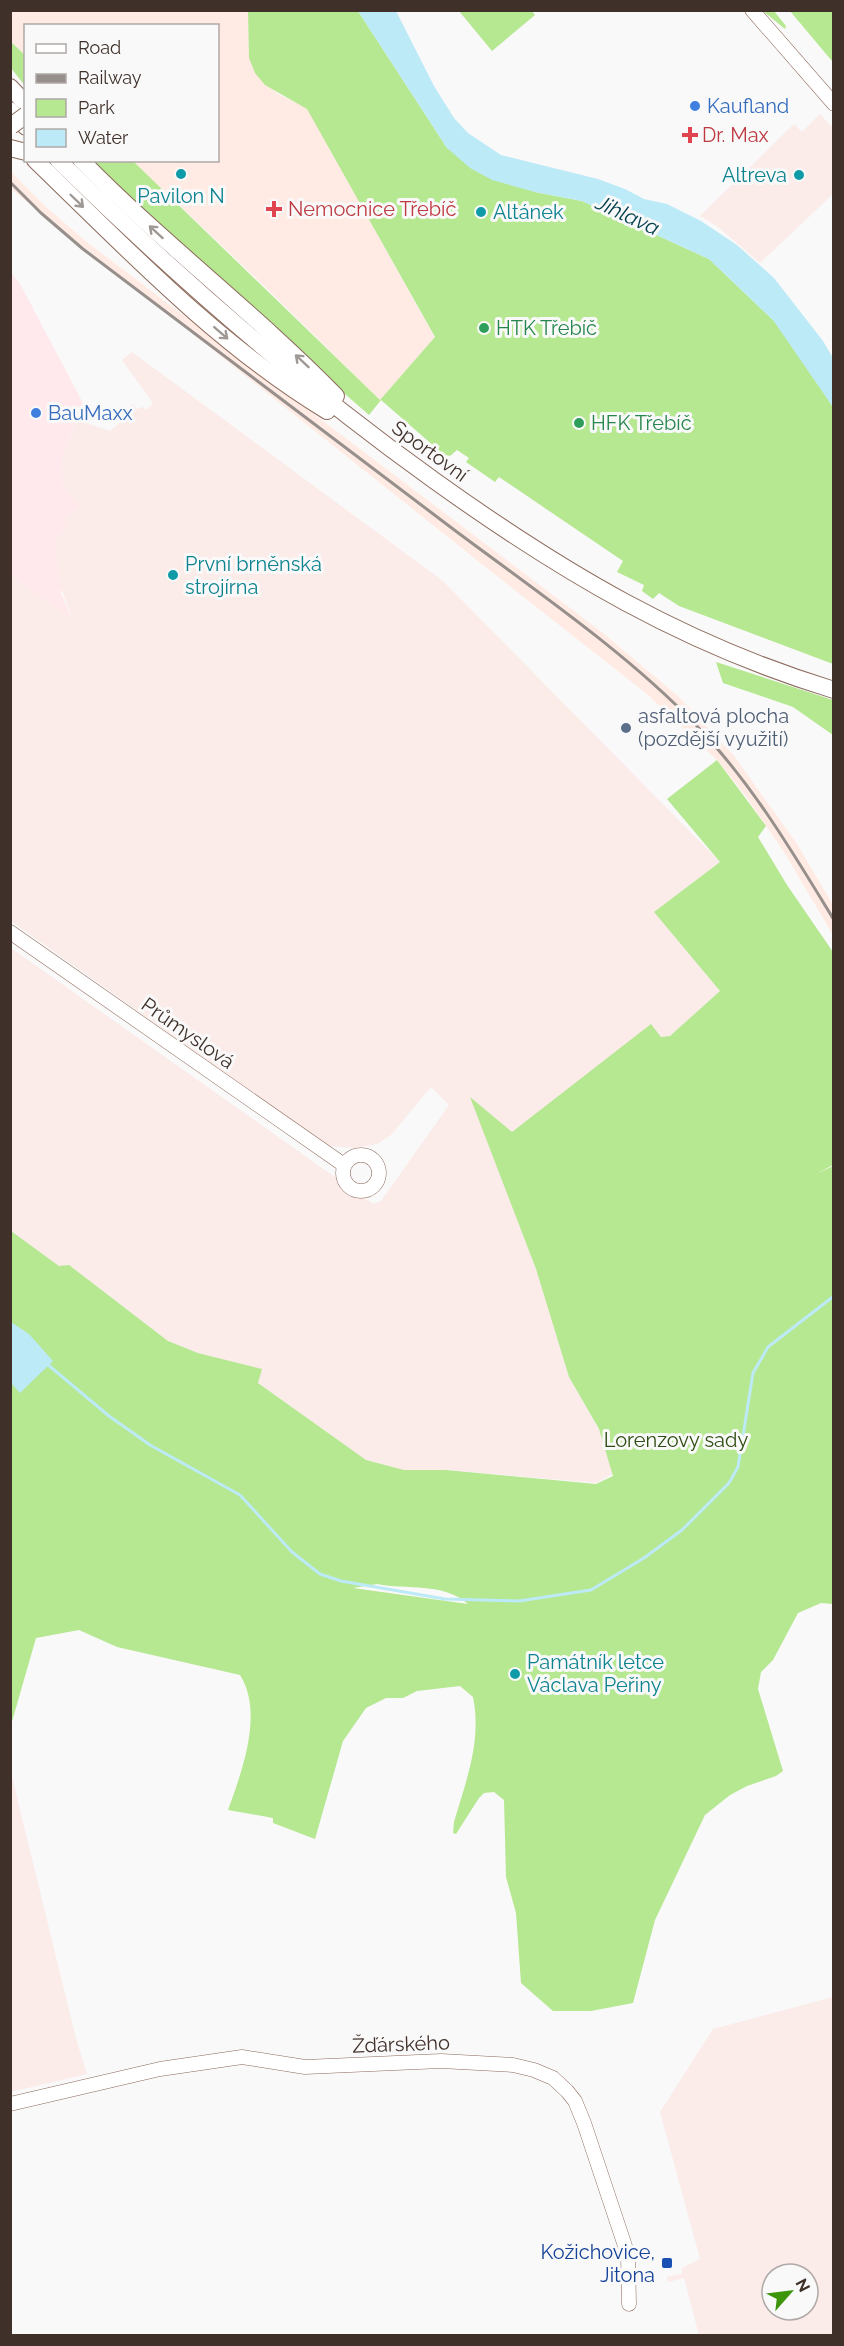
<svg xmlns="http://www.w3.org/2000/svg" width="844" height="2346" font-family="Raleway,sans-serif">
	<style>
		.commercial { fill: #ffe9ec }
		.industrial { fill: #fbebe9; fill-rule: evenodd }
		.built { fill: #ffebe3 }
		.green { fill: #b6e791; fill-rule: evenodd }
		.water { fill: #bdeaf7 }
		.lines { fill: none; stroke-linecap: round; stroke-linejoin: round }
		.stream { stroke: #bdeaf7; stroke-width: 3 }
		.minor-casing { stroke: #8c695b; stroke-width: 15 }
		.major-casing { stroke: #8c695b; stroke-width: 18 }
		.minor { stroke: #fff; stroke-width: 14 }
		.major { stroke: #fff; stroke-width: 16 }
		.rail { stroke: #978f8b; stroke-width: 3 }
		.major-bridge-casing { stroke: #8c695b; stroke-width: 18; stroke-linecap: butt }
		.major-bridge { stroke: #fff; stroke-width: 16 }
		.oneway { stroke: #9f9894 }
		.shop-dot { fill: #3f7fe0; stroke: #f9f9f9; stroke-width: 2 }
		.health-dot { fill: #e0444e; stroke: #f9f9f9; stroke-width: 2 }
		.culture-dot { fill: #0f9aa8; stroke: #f9f9f9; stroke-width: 2 }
		.leisure-dot { fill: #2e9e5b; stroke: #f9f9f9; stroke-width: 2 }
		.service-dot { fill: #5c6f8a; stroke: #f9f9f9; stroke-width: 2 }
		.transit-dot { fill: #1a4fb4; stroke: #f9f9f9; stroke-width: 2 }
		.labels { text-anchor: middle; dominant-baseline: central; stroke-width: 6; stroke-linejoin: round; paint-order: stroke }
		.shop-label { font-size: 20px; fill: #366cbe; stroke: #f9f9f9; text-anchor: start }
		.health-label { font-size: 20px; fill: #be3a42; stroke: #f9f9f9; text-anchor: start }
		.culture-label { font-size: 20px; fill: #0d838f; stroke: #f9f9f9; text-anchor: start }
		.leisure-label { font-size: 20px; fill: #27864d; stroke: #f9f9f9; text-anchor: start }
		.street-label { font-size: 20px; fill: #3f302a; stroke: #f9f9f9 }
		.service-label { font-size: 20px; fill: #4e5e75; stroke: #f9f9f9; text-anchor: start }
		.park-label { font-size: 20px; fill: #2e4c11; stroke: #f9f9f9 }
		.transit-label { font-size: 20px; fill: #164399; stroke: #f9f9f9; text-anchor: end }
		.water-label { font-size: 21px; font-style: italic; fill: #003e4c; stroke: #f9f9f9 }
	</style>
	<rect width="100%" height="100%" fill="#f9f9f9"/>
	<path class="commercial" d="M10 272 19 282 83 403 62 459 80 507 68 529 61 593 72 619 11 576Z"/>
	<g class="industrial">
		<path d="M820 114 833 128V194L760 263 718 227 700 216 794 124 802 132Z"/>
		<path d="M132 352 443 581 720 862 654 912 720 991 670 1036 661 1037 651 1025 512 1132 471 1098 536 1269 569 1377 600 1432 614 1473 596 1483 448 1470H404L366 1460 258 1383 261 1369 198 1353 168 1341 69 1265 59 1266 11 1231V948L373 1204 381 1201 449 1105 431 1087 391 1135 377 1144 354 1148 328 1146 11 921V576L72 618 58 580 56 537 68 529 62 518 79 507 63 488 62 459 77 420 110 431 122 421 120 415 133 404 137 409 143 407 146 410 153 403 122 360Z"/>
		<path d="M10 1769 76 2039 87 2074 11 2092Z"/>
		<path d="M833 1997V2335H699L684 2278 668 2282 667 2277 682 2274V2268L700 2259 660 2112 713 2029ZM772 2274H808V2310H772Z"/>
	</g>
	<g class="built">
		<path d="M10 11H248L249 58 255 73 278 94 307 108 435 338 380 400 261 283 133 161 218 160V26H26L25 55 11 41Z"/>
		<path d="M10 171 46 207 88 243 603 633 679 697 734 756 797 844 833 905V935L784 852 744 794 717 760 647 694 493 573 11 189Z"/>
	</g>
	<g class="green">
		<path d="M248 11H358L447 148 535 192 582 201 709 259 773 320 782 331 833 407V664L679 606 659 593 653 599 642 591 644 585 617 572 623 561 499 477 495 482 466 462 469 458 457 450 450 456 443 454 381 400 369 415 273 331 88 161H133L380 400 435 337 307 109 265 85 255 73 249 58Z"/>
		<path d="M459 11H532L535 15 492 51Z"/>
		<path d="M763 11H774L786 26 785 29Z"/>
		<path d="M790 11H833L832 61Z"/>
		<path d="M10 41 25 55V86L11 68Z"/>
		<path d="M716 662 833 700V735L793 707 723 683Z"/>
		<path d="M717 760 766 826 758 837 787 885 833 952V1165L816 1174 833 1166V1604L821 1603 798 1613 773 1660 761 1672 758 1689 783 1771 776 1776 747 1786 730 1795 705 1815 655 1920 633 2003 591 2011H553L521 1983 516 1913 506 1877 504 1800 494 1792 484 1793 479 1798 456 1834 453 1833 454 1822C466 1781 482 1741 473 1697L460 1686 417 1691 403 1698H386L366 1708 343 1741 315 1839 273 1823V1818L228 1810C242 1771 264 1713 240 1675L117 1647 79 1630 36 1638 11 1725V1231L59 1266 69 1265 168 1341 198 1353 262 1369 258 1383 366 1460 404 1470H446L596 1484 613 1476 599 1429 569 1377 536 1269 470 1097 512 1132 651 1024 661 1037 670 1036 720 991 654 912 720 862 667 799ZM377 1584C407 1590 443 1582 468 1604L353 1588Z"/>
	</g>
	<g class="water">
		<path d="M358 11H396L434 86 454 118 468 133 501 155 598 179 625 189 644 199 667 204 701 221 737 245 774 278 823 341 833 358V407L773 320 709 259 582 201 535 192 492 180 470 168 447 148Z"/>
		<path d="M11 1322 29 1334 53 1361 20 1393 11 1383Z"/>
	</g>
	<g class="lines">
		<path class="stream" d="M47 1364 109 1416 150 1445 240 1495 292 1552 320 1574 341 1581 445 1599 519 1601 591 1590 644 1558 682 1530 729 1483 738 1467 753 1373 768 1347 834 1296"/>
		<g class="minor-casing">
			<g id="minor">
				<path d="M752 10 834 104"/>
				<path d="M10 932 344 1165"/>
				<circle cx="361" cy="1173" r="18"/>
				<path d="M10 2104 160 2069 242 2057 305 2067 441 2061 513 2065 534 2070 553 2078 567 2091 575 2101 584 2123 628 2255 629 2304"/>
			</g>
		</g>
		<g class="major-casing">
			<g id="major">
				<path d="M10 87 26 104"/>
				<path d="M10 110 26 127"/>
				<path d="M10 148 26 152"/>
				<path d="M35 160C127 249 218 345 327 411"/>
				<path d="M58 160C176 276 301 385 435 481 562 572 683 644 834 690"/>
				<path d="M81 160C162 243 255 313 336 396"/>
			</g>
		</g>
		<use href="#minor" class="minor"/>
		<use href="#major" class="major"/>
		<path class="rail" d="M10 182 41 213 83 249C208 343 332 438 457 532 536 591 627 653 695 724 751 782 792 851 834 920"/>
		<g class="major-bridge-casing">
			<path id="major-bridge" d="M11 126 26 115"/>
		</g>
		<use href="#major-bridge" class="major-bridge"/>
	</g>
	<defs><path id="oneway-shaft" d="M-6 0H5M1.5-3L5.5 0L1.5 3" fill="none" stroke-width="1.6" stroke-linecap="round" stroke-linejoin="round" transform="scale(1.5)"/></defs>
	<g class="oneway">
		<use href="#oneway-shaft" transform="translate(77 201) rotate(44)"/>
		<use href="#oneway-shaft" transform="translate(156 232) rotate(-138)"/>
		<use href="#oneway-shaft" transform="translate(221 333) rotate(41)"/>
		<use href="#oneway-shaft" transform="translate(302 361) rotate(-137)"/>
	</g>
	<g class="shop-dot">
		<circle cx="695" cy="106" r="6"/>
		<circle cx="36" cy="413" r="6"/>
	</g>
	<g class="health-dot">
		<path d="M687 126h6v6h6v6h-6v6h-6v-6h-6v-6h6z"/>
		<path d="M271 200h6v6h6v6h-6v6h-6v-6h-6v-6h6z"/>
	</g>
	<g class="culture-dot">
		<circle cx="181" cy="174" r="6"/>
		<circle cx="799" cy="175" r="6"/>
		<circle cx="481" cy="212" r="6"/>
		<circle cx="173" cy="575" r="6"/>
		<circle cx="515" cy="1674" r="6"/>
	</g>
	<g class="leisure-dot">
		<circle cx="484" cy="328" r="6"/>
		<circle cx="579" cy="423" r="6"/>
	</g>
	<circle class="service-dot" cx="626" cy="728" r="6"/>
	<rect class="transit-dot" x="661" y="2257" width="12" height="12" rx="3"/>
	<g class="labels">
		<g class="shop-label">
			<text x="707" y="106">Kaufland</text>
			<text x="48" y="413">BauMaxx</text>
		</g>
		<g class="health-label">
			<text x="702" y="135">Dr. Max</text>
			<text x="288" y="209">Nemocnice Třebíč</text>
		</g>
		<g class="culture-label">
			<text x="787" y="175" text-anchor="end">Altreva</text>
			<text x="181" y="196" text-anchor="middle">Pavilon N</text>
			<text x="493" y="212">Altánek</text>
			<text x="185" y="564">První brněnská<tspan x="185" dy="23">strojírna</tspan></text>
			<text x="527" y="1662">Památník letce<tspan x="527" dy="23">Václava Peřiny</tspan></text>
		</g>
		<g class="leisure-label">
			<text x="496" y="328">HTK Třebíč</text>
			<text x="591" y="423">HFK Třebíč</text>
		</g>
		<g class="street-label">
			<text transform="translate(430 451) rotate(36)">Sportovní</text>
			<text transform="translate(188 1033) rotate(35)">Průmyslová</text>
			<text transform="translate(401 2044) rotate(-2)">Žďárského</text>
		</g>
		<g class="service-label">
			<text x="638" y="716">asfaltová plocha<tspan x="638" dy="23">(pozdější využití)</tspan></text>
		</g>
		<g class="park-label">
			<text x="676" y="1440">Lorenzovy sady</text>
		</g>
		<g class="transit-label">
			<text x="655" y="2252">Kožichovice,<tspan x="655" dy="23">Jitona</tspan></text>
		</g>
		<g class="water-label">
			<text transform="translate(628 215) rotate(25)">Jihlava</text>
		</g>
	</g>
	<rect width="844" height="2346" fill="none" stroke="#3f302a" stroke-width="24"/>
	<rect x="24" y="24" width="195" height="138" fill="#f9f9f9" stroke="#afa9a6" stroke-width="1.5"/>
	<rect x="36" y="44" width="30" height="9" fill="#ffffff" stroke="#afa9a6" stroke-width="1.5"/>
	<text x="78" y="54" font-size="18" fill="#3f302a">Road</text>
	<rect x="36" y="74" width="30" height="9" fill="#978f8b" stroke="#afa9a6" stroke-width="1.5"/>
	<text x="78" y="84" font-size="18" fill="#3f302a">Railway</text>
	<rect x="36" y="99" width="30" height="18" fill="#b6e791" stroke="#afa9a6" stroke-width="1.5"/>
	<text x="78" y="114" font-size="18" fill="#3f302a">Park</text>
	<rect x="36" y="129" width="30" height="18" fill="#bdeaf7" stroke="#afa9a6" stroke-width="1.5"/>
	<text x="78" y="144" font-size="18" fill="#3f302a">Water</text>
	<g transform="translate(790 2292) rotate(62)"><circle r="28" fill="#f9f9f9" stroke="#afa9a6" stroke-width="1.5"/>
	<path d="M0-4.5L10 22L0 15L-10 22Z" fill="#3c950b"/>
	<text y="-9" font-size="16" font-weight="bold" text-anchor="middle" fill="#3f302a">N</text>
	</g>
</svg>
